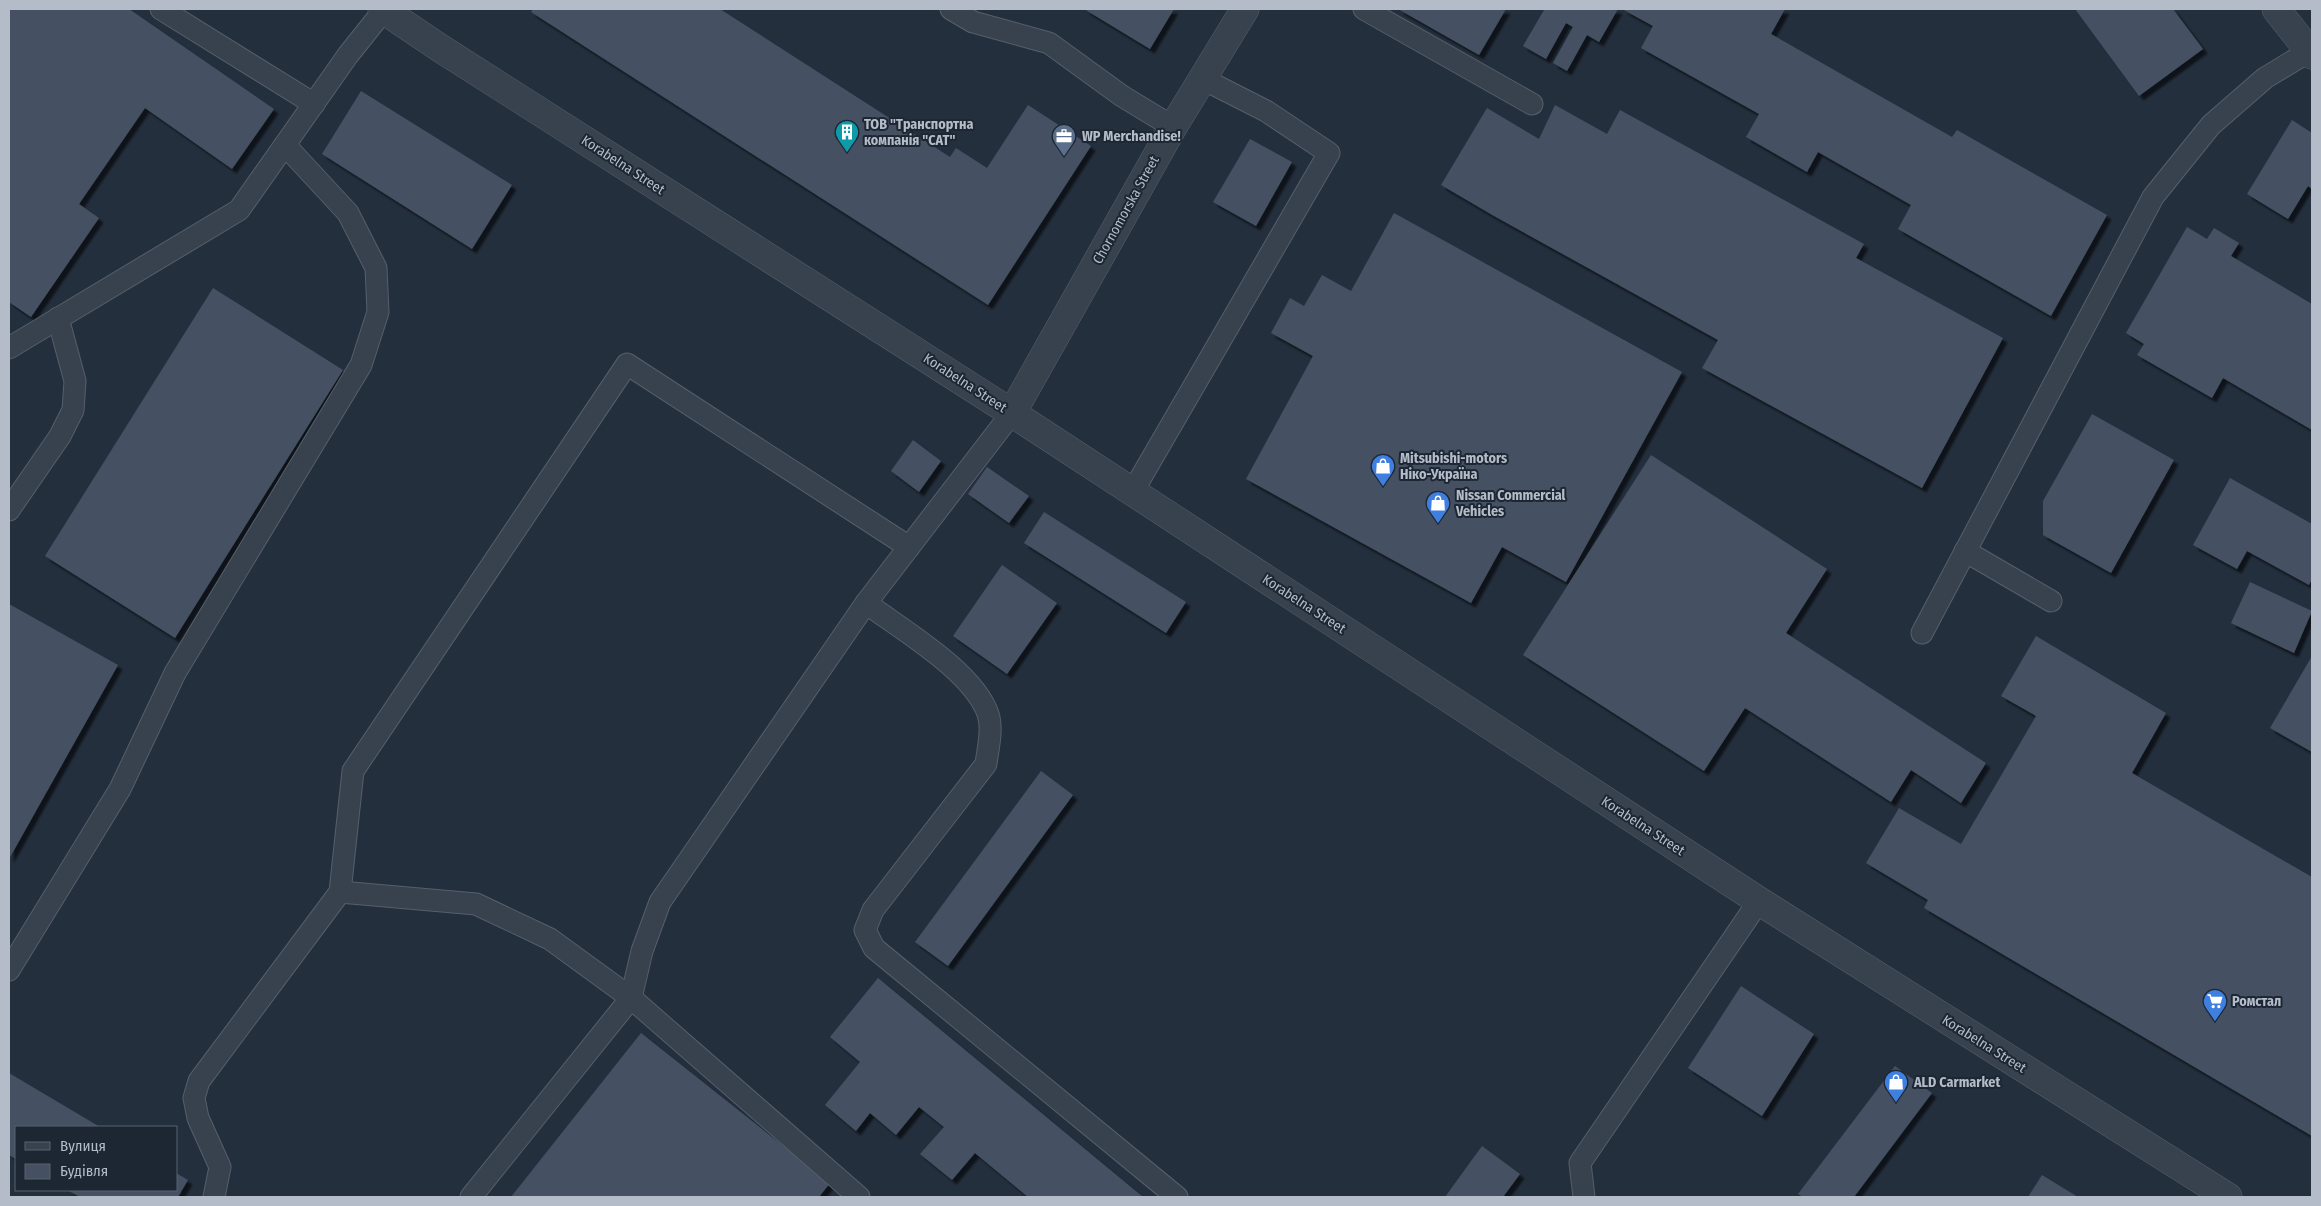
<svg xmlns="http://www.w3.org/2000/svg" width="2321" height="1206" font-family="'Fira Sans Condensed',sans-serif">
	<style>
		.building { fill: #455162; filter: url(#shadow) }
		.lines { fill: none; stroke-linecap: round; stroke-linejoin: round }
		.lane-casing { stroke: #565f6c; stroke-width: 23 }
		.street-casing { stroke: #565f6c; stroke-width: 29 }
		.lane { stroke: #38414e; stroke-width: 21 }
		.street { stroke: #38414e; stroke-width: 28 }
		.labels { text-anchor: middle; dominant-baseline: central; stroke-width: 4; stroke-linejoin: round; paint-order: stroke }
		.poi-label { font-size: 14px; font-weight: bold; fill: #b4bcc9; stroke: #1d2633; text-anchor: start }
		.street-label { font-size: 14px; fill: #b4bcc9; stroke: #1d2633 }
	</style>
	<defs>
		<filter id="shadow"><feDropShadow dx="4.5" dy="4.5" stdDeviation="1" flood-color="#0009"/></filter>
	</defs>
	<rect width="100%" height="100%" fill="#242f3e"/>
	<g class="building">
		<path d="M9 9H129L274 109 232 169 145 108 79 204 99 218 31 317 9 302Z"/>
		<path d="M533 9H720L950 157 956 148 987 168 1028 105 1091 146 988 305 531 12Z"/>
		<path d="M1084 9H1174L1150 49Z"/>
		<path d="M1398 9H1506L1479 55Z"/>
		<path d="M1541 9H1618L1599 42 1587 35 1567 71 1553 63 1573 27 1566 23 1546 59 1523 46 1544 10Z"/>
		<path d="M1622 9H1785L1771 34 1952 137 1957 130 2107 215 2051 316 1898 229 1911 205 1818 152 1807 172 1746 137 1759 114 1641 48 1653 26Z"/>
		<path d="M2075 9H2173L2203 49 2139 96Z"/>
		<path d="M361 91 512 185 472 249 322 154Z"/>
		<path d="M1555 105 1607 134 1620 110 1864 244 1856 258 2003 338 1922 488 1702 368 1718 340 1494 216 1441 185 1487 108 1539 139Z"/>
		<path d="M2292 120 2312 133V189L2308 186 2288 219 2247 194Z"/>
		<path d="M1250 139 1292 162 1256 226 1213 202Z"/>
		<path d="M1394 213 1682 372 1566 582 1502 547 1471 603 1246 479 1313 356 1271 333 1290 298 1304 306 1322 275 1351 291Z"/>
		<path d="M2187 227 2207 239 2214 228 2239 243 2231 256 2312 304V430L2223 378 2212 398 2137 355 2144 344 2126 333Z"/>
		<path d="M213 288 343 370 175 638 45 556Z"/>
		<path d="M2092 414 2174 460 2111 573 2043 535V501Z"/>
		<path d="M913 440 941 461 919 492 891 471Z"/>
		<path d="M1651 455 1827 569 1786 633 1986 763 1961 803 1911 770 1891 802 1745 708 1704 771 1523 655Z"/>
		<path d="M987 467 1029 496 1009 523 968 494Z"/>
		<path d="M2230 478 2312 524V579L2309 585 2247 551 2237 569 2193 545Z"/>
		<path d="M1044 512 1186 602 1166 633 1024 543Z"/>
		<path d="M1002 565 1057 603 1007 674 953 636Z"/>
		<path d="M2250 582 2312 611 2294 653 2231 623Z"/>
		<path d="M9 604 118 665 9 859Z"/>
		<path d="M2036 636 2166 713 2132 773 2312 877V1136L1924 908 1928 900 1866 863 1899 808 1961 844 2036 716 2001 696Z"/>
		<path d="M2312 656V752L2270 728Z"/>
		<path d="M1041 771 1073 795 948 966 915 942Z"/>
		<path d="M878 978 1143 1197H1028L975 1153 952 1180 920 1154 944 1127 919 1107 896 1135 870 1113 856 1131 825 1105 860 1062 830 1037Z"/>
		<path d="M1741 986 1814 1034 1762 1116 1688 1068Z"/>
		<path d="M641 1033 830 1183 819 1197H511Z"/>
		<path d="M1895 1066 1932 1093 1854 1197H1803L1798 1194Z"/>
		<path d="M9 1073 100 1127H16V1159L9 1155Z"/>
		<path d="M1482 1146 1520 1174 1503 1197H1445Z"/>
		<path d="M176 1173 188 1180 178 1197H80L67 1190H176Z"/>
		<path d="M2042 1175 2078 1197H2028Z"/>
	</g>
	<g class="lines">
		<g class="lane-casing">
			<g id="lane">
				<path d="M161 9 314 104"/>
				<path d="M951 9 973 22 1049 43 1122 96 1173 127"/>
				<path d="M1364 9 1532 104"/>
				<path d="M9 348 239 210 348 55 384 10"/>
				<path d="M1133 491 1329 153 1266 111 1203 79"/>
				<path d="M9 510 60 436 73 410 75 381 58 318"/>
				<path d="M1965 551 2051 601"/>
				<path d="M866 603C902 630 973 671 988 714 993 729 988 748 986 764L873 910 865 930 874 948 1177 1197"/>
				<path d="M1922 633 2153 197 2211 125 2265 78 2308 52"/>
				<path d="M340 892 476 904 550 939 631 998 859 1197"/>
				<path d="M9 970 120 789 175 673 361 365 378 312 376 268 348 213 285 145"/>
				<path d="M214 1197 220 1167 198 1118 194 1098 199 1081 340 892 353 771 627 364 909 547"/>
				<path d="M471 1197 631 998 642 951 660 902 866 603 1012 413"/>
				<path d="M1584 1197 1580 1163 1759 901"/>
			</g>
		</g>
		<g class="street-casing">
			<g id="street">
				<path d="M382 9 440 48 1012 413 1759 901 2228 1197"/>
				<path d="M2276 9 2312 55"/>
				<path d="M1012 413 1173 127 1245 9"/>
			</g>
		</g>
		<use href="#lane" class="lane"/>
		<use href="#street" class="street"/>
	</g>
	<defs>
		<g id="building-pin" transform="scale(1.25)"><path d="M0 17L-7.5 6A9.5 9.5 0 1 1 7.5 6Z" fill="#0f9aa8" stroke="#1d2633"/><path d="M-4-6H4V6H1V3H-1V6H-4ZM-2.5-4.3h1.7v1.8h-1.7ZM.8-4.3h1.7v1.8H.8ZM-2.5-1h1.7V.8h-1.7ZM.8-1h1.7V.8H.8Z" fill="#fff"/></g>
		<g id="office-pin" transform="scale(1.25)"><path d="M0 17L-7.5 6A9.5 9.5 0 1 1 7.5 6Z" fill="#5c6f8a" stroke="#1d2633"/><path d="M-6-3h4V-5.5h4V-3h4V5H-6ZM-1-4.5V-3h2v-1.5ZM-6 0V1H6V0Z" fill="#fff"/></g>
		<g id="shop-pin" transform="scale(1.25)"><path d="M0 17L-7.5 6A9.5 9.5 0 1 1 7.5 6Z" fill="#3f7fe0" stroke="#1d2633"/><path d="M-5-2.5h2.3a2.7 3.5 0 0 1 5.4 0H5L5.5 6h-11ZM-1.5-2.5h3a1.5 2.3 0 0 0-3 0Z" fill="#fff"/></g>
		<g id="supermarket-pin" transform="scale(1.25)"><path d="M0 17L-7.5 6A9.5 9.5 0 1 1 7.5 6Z" fill="#3f7fe0" stroke="#1d2633"/><path d="M-6-5.5h2.5l.6 2H6L4.5 2H-2.5L-4.4-4H-6ZM-1.5 3.2a1.3 1.3 0 1 0 .1 0ZM3 3.2a1.3 1.3 0 1 0 .1 0Z" fill="#fff"/></g>
	</defs>
	<g fill-rule="evenodd">
		<use href="#building-pin" x="847" y="132"/>
		<use href="#office-pin" x="1064" y="136"/>
		<use href="#shop-pin" x="1383" y="466"/>
		<use href="#shop-pin" x="1438" y="503"/>
		<use href="#supermarket-pin" x="2215" y="1001"/>
		<use href="#shop-pin" x="1896" y="1082"/>
	</g>
	<g class="labels">
		<g class="poi-label">
			<text x="864" y="124">ТОВ "Транспортна<tspan x="864" dy="16">компанія "САТ"</tspan></text>
			<text x="1082" y="136">WP Merchandise!</text>
			<text x="1400" y="458">Mitsubishi-motors<tspan x="1400" dy="16">Ніко-Україна</tspan></text>
			<text x="1456" y="495">Nissan Commercial<tspan x="1456" dy="16">Vehicles</tspan></text>
			<text x="2232" y="1001">Ромстал</text>
			<text x="1914" y="1082">ALD Carmarket</text>
		</g>
		<g class="street-label">
			<text transform="translate(623 165) rotate(33)">Korabelna Street</text>
			<text transform="translate(1126 210) rotate(-61)">Chornomorska Street</text>
			<text transform="translate(965 383) rotate(33)">Korabelna Street</text>
			<text transform="translate(1304 604) rotate(33)">Korabelna Street</text>
			<text transform="translate(1643 826) rotate(33)">Korabelna Street</text>
			<text transform="translate(1984 1044) rotate(32)">Korabelna Street</text>
		</g>
	</g>
	<rect width="2321" height="1206" fill="none" stroke="#b4bcc9" stroke-width="20"/>
	<rect x="15" y="1126" width="162" height="65" fill="#1d2633" stroke="#59626f"/>
	<rect x="25" y="1142" width="25" height="8" fill="#38414e" stroke="#59626f"/>
	<text x="60" y="1151" font-size="15" fill="#b4bcc9">Вулиця</text>
	<rect x="25" y="1164" width="25" height="15" fill="#455162" stroke="#59626f"/>
	<text x="60" y="1176" font-size="15" fill="#b4bcc9">Будівля</text>
</svg>
